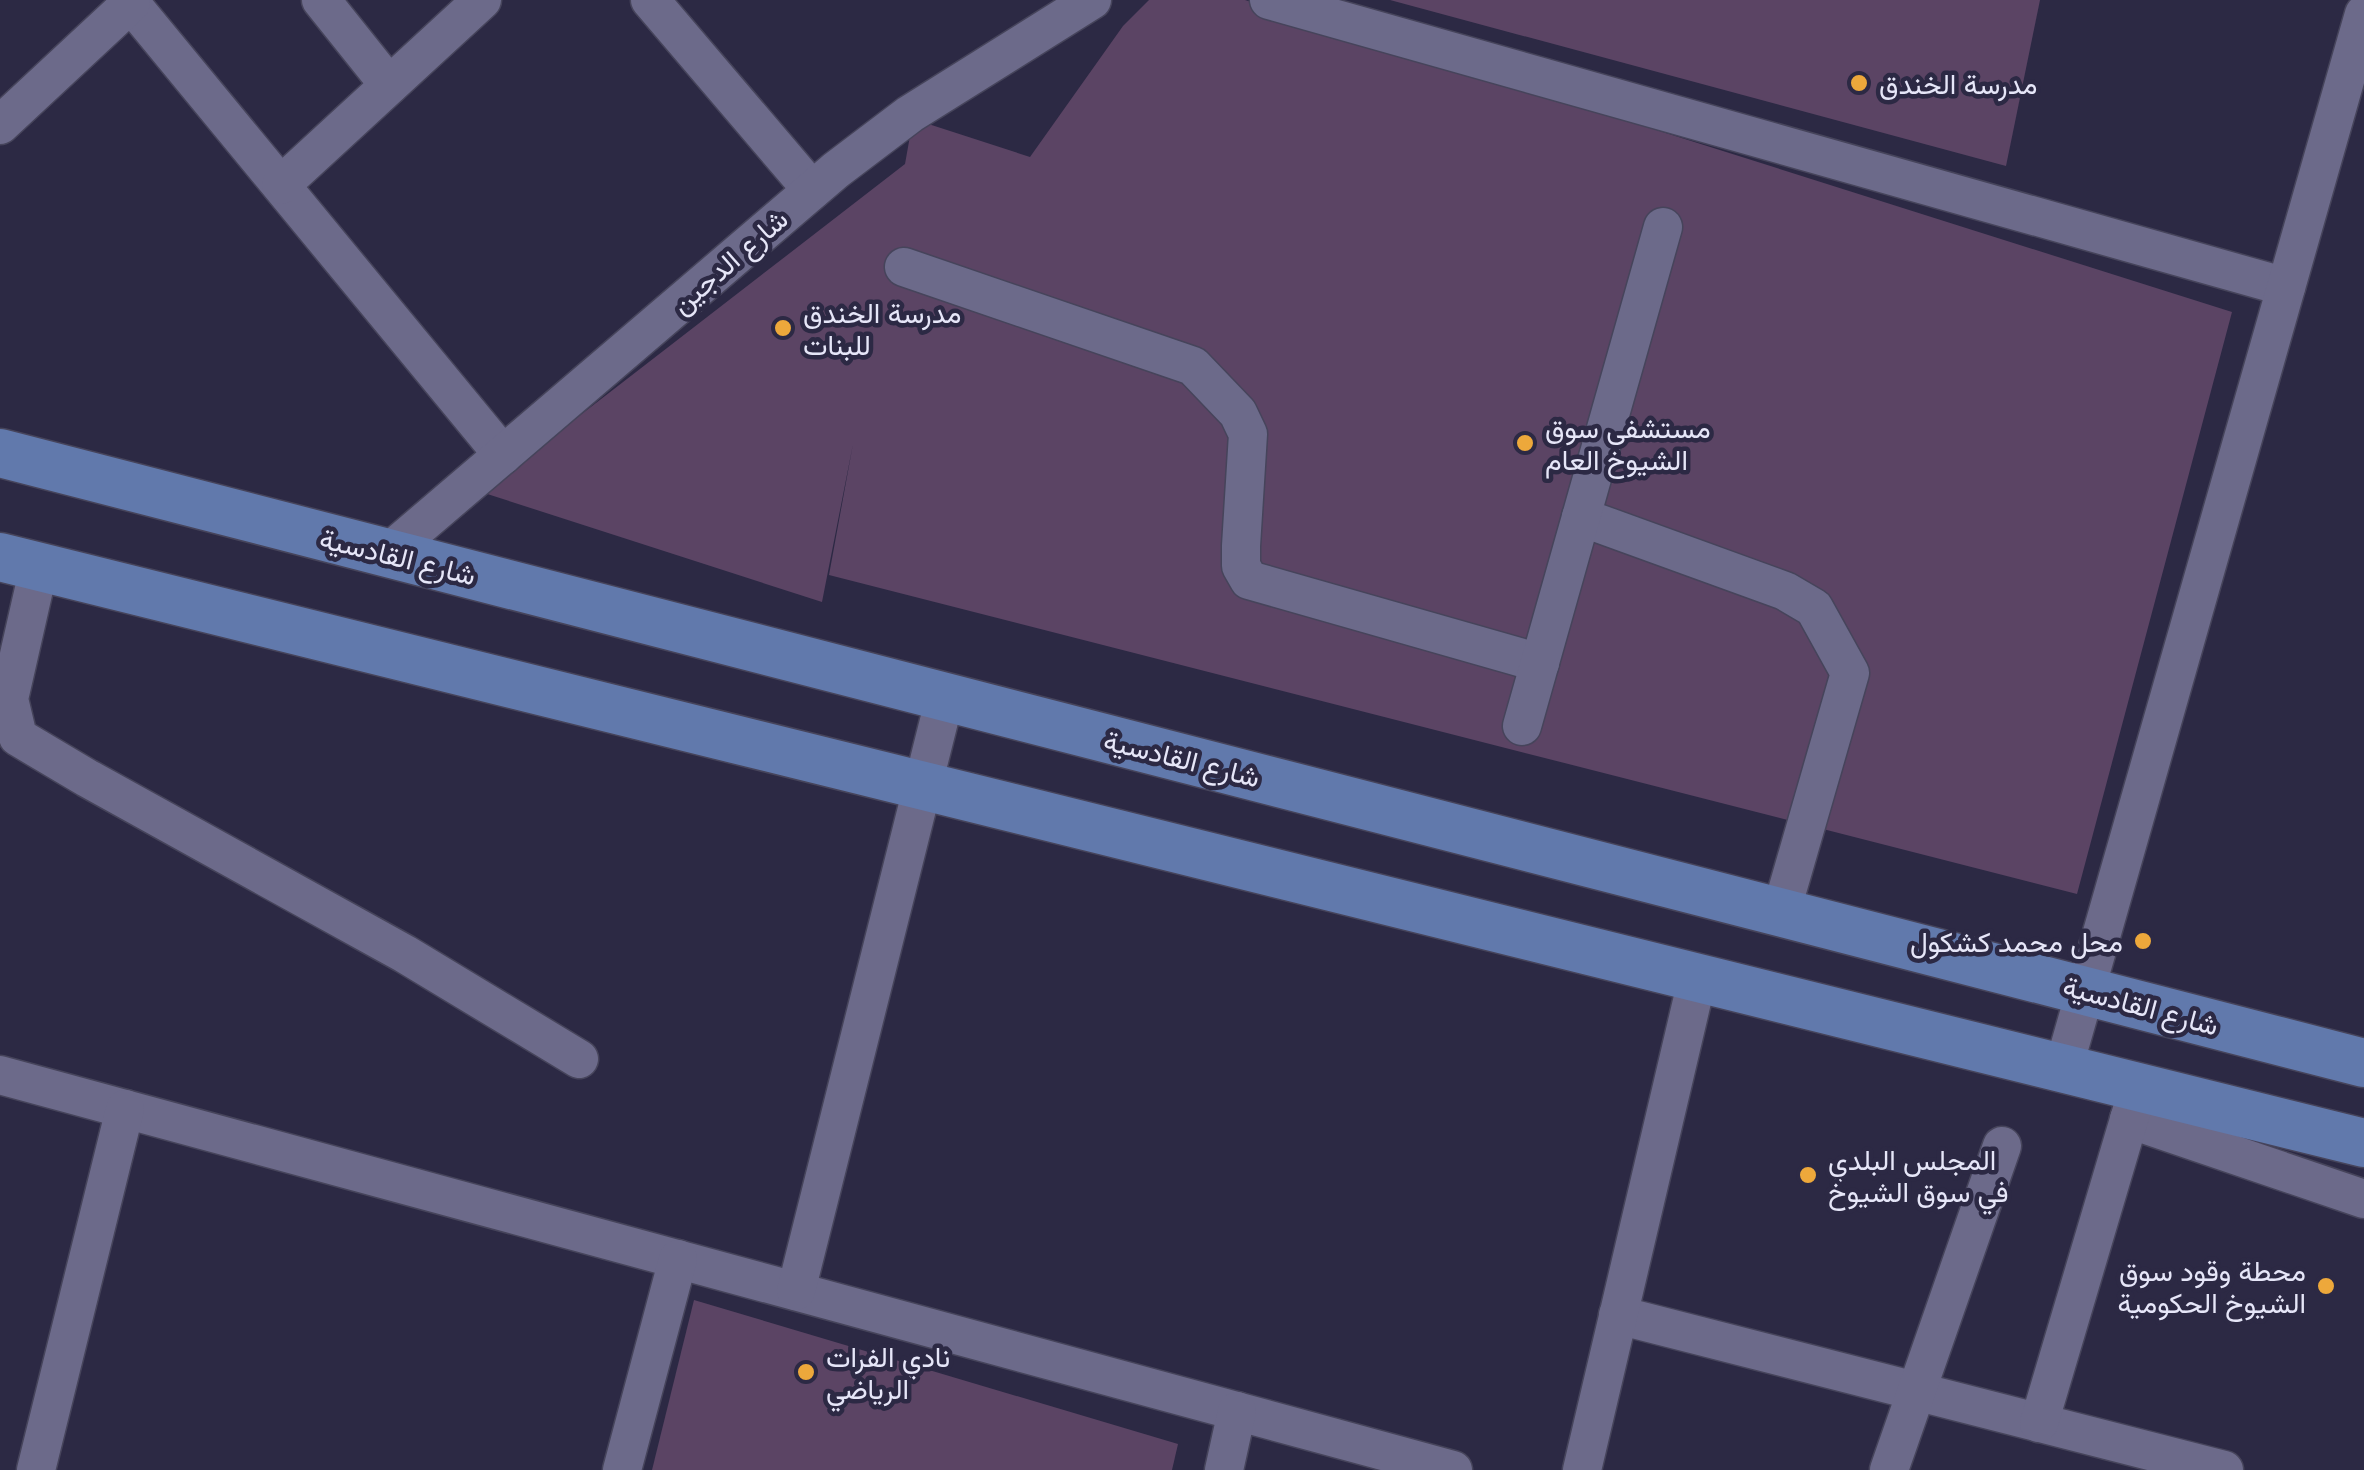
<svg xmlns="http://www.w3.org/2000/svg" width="2364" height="1470" font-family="Mulish,Vazirmatn,sans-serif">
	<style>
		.building { fill: #5b4464 }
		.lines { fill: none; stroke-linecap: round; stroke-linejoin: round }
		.minor-casing { stroke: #46445b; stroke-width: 41 }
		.major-casing { stroke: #46445b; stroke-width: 51 }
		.minor { stroke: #6c6a8a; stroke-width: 38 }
		.major { stroke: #6179ac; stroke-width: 48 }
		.poi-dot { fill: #eda83b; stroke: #2c2944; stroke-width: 4 }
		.labels { text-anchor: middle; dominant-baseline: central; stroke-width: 9; stroke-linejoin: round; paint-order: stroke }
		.poi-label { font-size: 28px; fill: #e6e6f8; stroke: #2c2944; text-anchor: start }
		.street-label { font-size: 28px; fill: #e6e6f8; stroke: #2c2944 }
	</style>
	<rect width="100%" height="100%" fill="#2c2944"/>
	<g class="building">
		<path d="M1149 0H1245L2232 312 2077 894 829 575 853 444 822 602 481 492 905 164 913 119 1030 157 1123 26Z"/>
		<path d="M1390 0H2040L2006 166Z"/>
		<path d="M694 1300 1178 1444 1172 1470H652Z"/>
	</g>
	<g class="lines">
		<g class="minor-casing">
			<g id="minor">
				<path d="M128 0 503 455"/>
				<path d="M321 0 389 85"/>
				<path d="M650 0 812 190"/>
				<path d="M1269 0 2286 287"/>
				<path d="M0 125 131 3"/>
				<path d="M281 185 482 0"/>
				<path d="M904 267 1193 366 1238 413 1248 434 1241 546V566L1249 580 1540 663"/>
				<path d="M1581 517 1785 591 1814 608 1850 673 1781 912"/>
				<path d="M388 553 836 170 910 114 1092 0"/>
				<path d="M39 567 9 699 18 737 87 778 405 954 579 1059"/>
				<path d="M1522 726 1663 227"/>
				<path d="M2064 1066 2364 14"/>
				<path d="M0 1075 1453 1470"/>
				<path d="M2129 1119 2364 1199"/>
				<path d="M796 1291 945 697"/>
				<path d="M1618 1315 2224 1470"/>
				<path d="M2039 1423 2139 1086"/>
				<path d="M36 1470 125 1109"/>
				<path d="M622 1470 678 1259"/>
				<path d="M1224 1470 1237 1411"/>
				<path d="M1582 1470 1697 980"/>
				<path d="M1889 1470 2002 1146"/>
			</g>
		</g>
		<g class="major-casing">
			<g id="major">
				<path d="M0 453 2364 1063"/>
				<path d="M0 557 2364 1143"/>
			</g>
		</g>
		<use href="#minor" class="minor"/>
		<use href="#major" class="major"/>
	</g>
	<g class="poi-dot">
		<circle cx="1859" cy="83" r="10"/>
		<circle cx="783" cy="328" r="10"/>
		<circle cx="1525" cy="443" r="10"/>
		<circle cx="2143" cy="941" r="10"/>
		<circle cx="1808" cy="1175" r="10"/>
		<circle cx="2326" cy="1286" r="10"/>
		<circle cx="806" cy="1372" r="10"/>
	</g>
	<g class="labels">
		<g class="poi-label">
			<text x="1879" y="83">مدرسة الخندق</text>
			<text x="803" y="312">مدرسة الخندق<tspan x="803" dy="32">للبنات</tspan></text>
			<text x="1545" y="427">مستشفى سوق<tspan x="1545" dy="32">الشيوخ العام</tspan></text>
			<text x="2123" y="941" text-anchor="end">محل محمد كشكول</text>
			<text x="1828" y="1159">المجلس البلدي<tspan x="1828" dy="32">في سوق الشيوخ</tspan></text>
			<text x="2306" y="1270" text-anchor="end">محطة وقود سوق<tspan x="2306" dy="32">الشيوخ الحكومية</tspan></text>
			<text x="826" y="1356">نادي الفرات<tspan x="826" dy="32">الرياضي</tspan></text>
		</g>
		<g class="street-label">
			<text transform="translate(729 261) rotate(-41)">شارع الدجين</text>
			<text transform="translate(398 556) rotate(14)">شارع القادسية</text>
			<text transform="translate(1182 758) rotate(14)">شارع القادسية</text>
			<text transform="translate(2141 1005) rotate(15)">شارع القادسية</text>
		</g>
	</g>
</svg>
